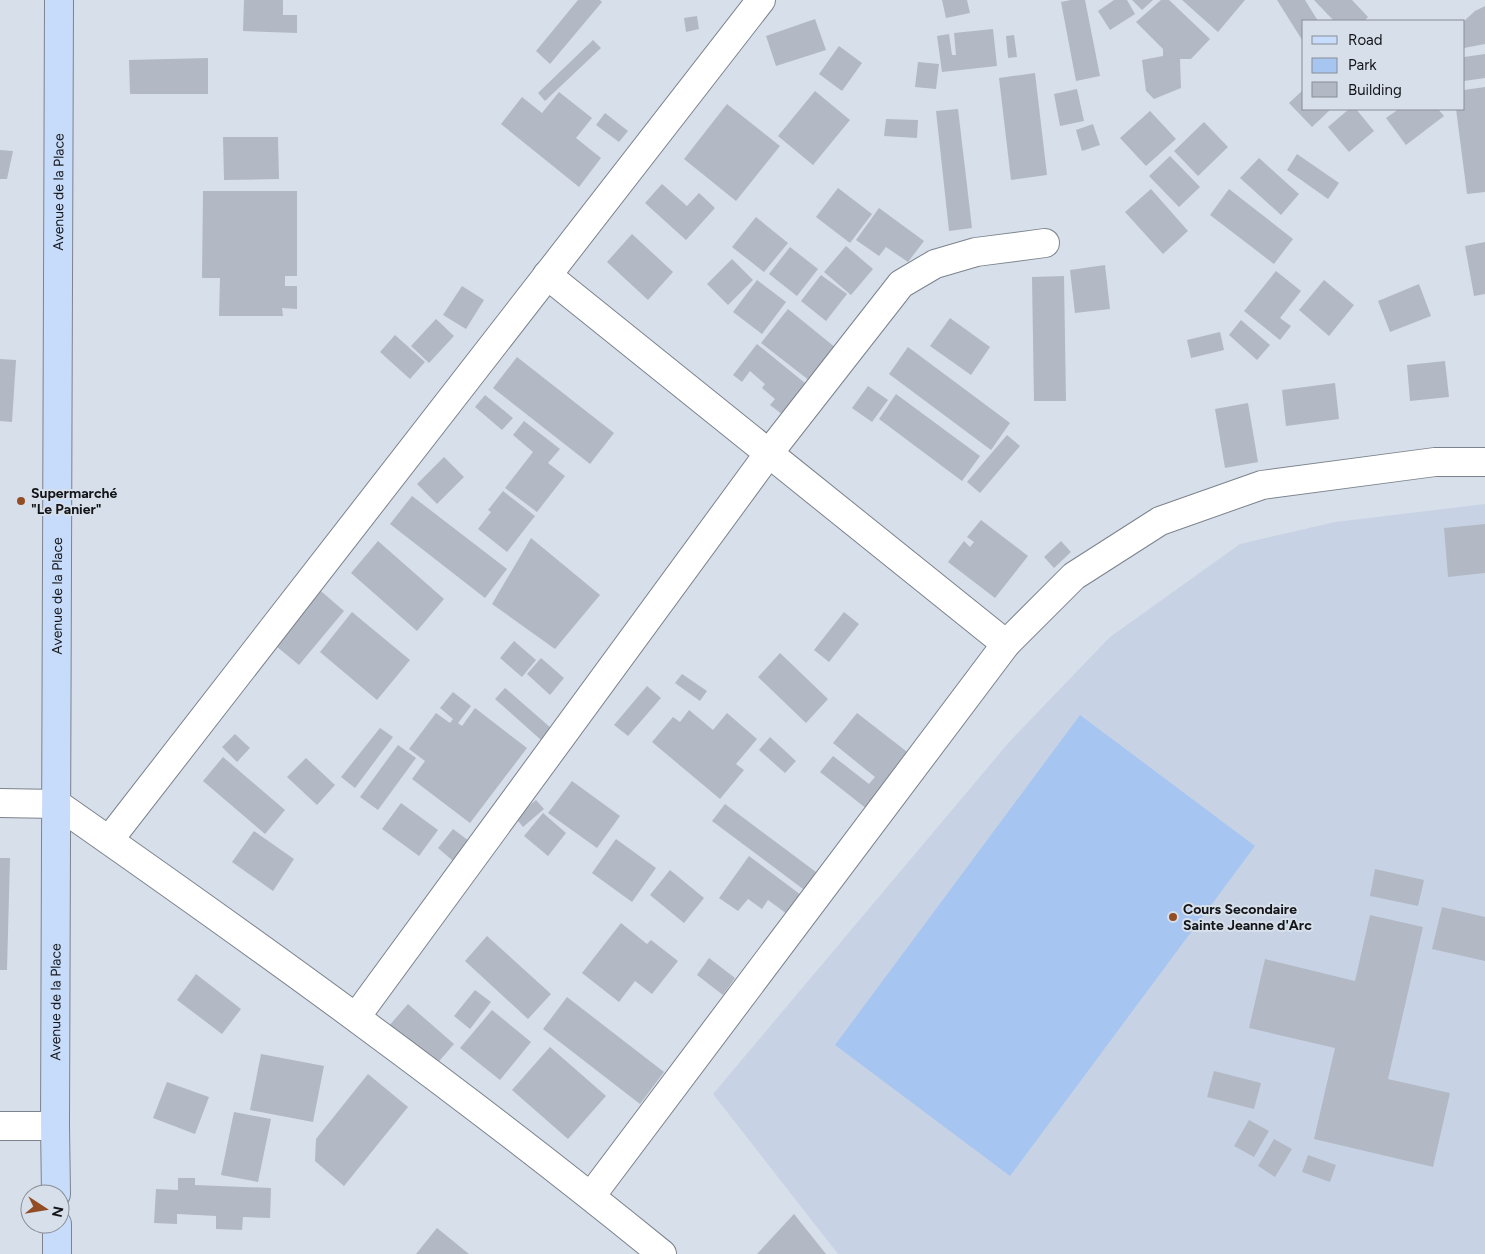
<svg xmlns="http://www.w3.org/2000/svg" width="1485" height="1254" font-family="Figtree,sans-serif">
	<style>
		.built { fill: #c7d3e4 }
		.green { fill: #a7c5f1 }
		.building { fill: #b2b9c4 }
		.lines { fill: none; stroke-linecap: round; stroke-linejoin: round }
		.street-casing { stroke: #7c838d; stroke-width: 30 }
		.secondary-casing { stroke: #7c838d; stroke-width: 30 }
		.street { stroke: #fff; stroke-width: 28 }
		.secondary { stroke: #c7dcfa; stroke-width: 28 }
		.poi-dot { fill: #934d25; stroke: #d7dfea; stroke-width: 2 }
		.labels { text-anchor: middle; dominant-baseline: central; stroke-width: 4; stroke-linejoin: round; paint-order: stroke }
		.street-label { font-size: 14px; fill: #131519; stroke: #d7dfea }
		.poi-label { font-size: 14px; font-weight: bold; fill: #131519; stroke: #d7dfea; text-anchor: start }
	</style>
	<rect width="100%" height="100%" fill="#d7dfea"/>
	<path class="built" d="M1485 504V1254H838L713 1094 1010 741 1110 637 1240 544 1335 522Z"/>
	<path class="green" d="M1080 715 1255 846 1010 1176 835 1045Z"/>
	<g class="building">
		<path d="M244 0H283V15H297V33L243 31Z"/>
		<path d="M578 0H600L602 2 550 64 536 51Z"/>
		<path d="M942 0H967L970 13 946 18Z"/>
		<path d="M1071 0H1085L1100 76 1076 81 1061 2Z"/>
		<path d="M1114 0H1127L1135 14 1110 30 1098 11Z"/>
		<path d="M1132 0H1153L1142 10Z"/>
		<path d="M1161 0H1169L1210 39 1191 59H1180L1181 88 1154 99 1146 91 1142 60 1163 56V49L1136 22Z"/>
		<path d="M1182 0H1245L1218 32Z"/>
		<path d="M1277 0H1305L1318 21H1304V43Z"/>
		<path d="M1314 0H1352L1368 17 1364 21H1334Z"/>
		<path d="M1485 6V44L1464 48V21L1475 11Z"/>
		<path d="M697 16 699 29 686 32 684 18Z"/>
		<path d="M815 19 826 50 776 66 766 36Z"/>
		<path d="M993 29 997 66 942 72 937 36 949 34 952 55H956L954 33Z"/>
		<path d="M1014 35 1017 57 1008 58 1006 36Z"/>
		<path d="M593 40 601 48 545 101 538 93Z"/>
		<path d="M839 46 862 63 842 91 819 74Z"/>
		<path d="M1485 54V78L1464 81V57Z"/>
		<path d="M208 58V94H130L129 60Z"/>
		<path d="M918 62 939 64 936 89 915 87Z"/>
		<path d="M1035 73 1047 175 1011 180 999 78Z"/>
		<path d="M1485 87V192L1467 194 1456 109H1464V90Z"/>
		<path d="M1077 89 1084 121 1060 126 1054 94Z"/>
		<path d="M1304 89V109H1331L1312 127 1289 103Z"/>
		<path d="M815 91 850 120 813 165 778 136Z"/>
		<path d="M559 92 592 118 576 138 601 158 579 187 501 124 522 97 542 113Z"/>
		<path d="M727 104 780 146 736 201 684 159Z"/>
		<path d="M958 109 972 228 949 231 936 111Z"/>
		<path d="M1349 109H1356L1374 131 1349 152 1328 127Z"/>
		<path d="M1399 109H1438L1444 116 1406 145 1386 118Z"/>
		<path d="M1150 111 1176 139 1146 166 1120 138Z"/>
		<path d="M605 113 628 131 619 142 596 125Z"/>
		<path d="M886 119 918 120 917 138 884 136Z"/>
		<path d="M1204 122 1228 147 1198 176 1174 151Z"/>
		<path d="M1093 124 1100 145 1082 151 1076 130Z"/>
		<path d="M223 137H278L279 179 224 180Z"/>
		<path d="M0 150 13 151 7 179H0Z"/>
		<path d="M1297 154 1339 183 1328 199 1287 170Z"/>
		<path d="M1170 156 1200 187 1179 207 1149 176Z"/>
		<path d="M1259 158 1299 194 1281 215 1240 178Z"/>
		<path d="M662 184 687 206 699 193 715 208 686 240 645 203Z"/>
		<path d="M838 188 872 214 850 243 816 217Z"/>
		<path d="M1151 189 1188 231 1163 254 1125 212Z"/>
		<path d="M1229 189 1293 239 1274 264 1210 215Z"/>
		<path d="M203 191H297V276H285V286H297V309L282 308 283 316H219L220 278H202Z"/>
		<path d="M879 208 924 241 908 262 886 247 879 256 856 240Z"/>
		<path d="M756 217 788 243 764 272 732 247Z"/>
		<path d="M632 234 673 272 648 300 607 262Z"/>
		<path d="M1485 242V294L1474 296 1465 246Z"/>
		<path d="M846 246 873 269 851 295 824 272Z"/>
		<path d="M790 247 818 269 797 296 769 274Z"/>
		<path d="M732 259 753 280 728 305 707 284Z"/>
		<path d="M1105 265 1110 309 1075 313 1070 270Z"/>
		<path d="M1276 271 1301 291 1280 318 1291 326 1280 340 1244 311Z"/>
		<path d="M821 275 847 294 826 321 801 301Z"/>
		<path d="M1064 276 1066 401H1034L1032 277Z"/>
		<path d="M757 280 786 302 762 334 733 312Z"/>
		<path d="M1324 280 1354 305 1329 336 1299 310Z"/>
		<path d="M1419 284 1431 316 1390 332 1378 301Z"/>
		<path d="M462 286 484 300 466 329 443 315Z"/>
		<path d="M788 309 836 348 810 381 761 343Z"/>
		<path d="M950 318 990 347 971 375 930 346Z"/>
		<path d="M436 319 454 336 429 363 411 346Z"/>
		<path d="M1241 320 1270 345 1257 360 1229 335Z"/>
		<path d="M1220 332 1224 350 1191 358 1187 340Z"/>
		<path d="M395 335 425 362 410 379 380 352Z"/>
		<path d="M757 344 811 388 787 418 770 405 775 399 762 388 765 384 750 371 742 382 733 375Z"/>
		<path d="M908 347 1010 423 991 450 889 374Z"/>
		<path d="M517 357 614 433 590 464 493 388Z"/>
		<path d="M0 359 16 360 12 422 0 421Z"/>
		<path d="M1445 361 1449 397 1410 401 1407 365Z"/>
		<path d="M1335 383 1339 419 1286 426 1282 390Z"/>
		<path d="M868 386 888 400 872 422 852 408Z"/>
		<path d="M896 394 980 456 962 481 879 419Z"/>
		<path d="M485 395 513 418 502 430 475 407Z"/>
		<path d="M1248 403 1258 462 1225 468 1215 409Z"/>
		<path d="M524 421 560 449 548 463 565 476 537 512 505 488 533 452 513 435Z"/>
		<path d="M1007 435 1020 446 980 493 967 482Z"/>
		<path d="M444 457 464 477 437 504 417 484Z"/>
		<path d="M503 491 535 516 507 552 478 529 491 512 488 510Z"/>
		<path d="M412 496 507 569 485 598 390 524Z"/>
		<path d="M981 520 1028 556 995 598 948 562 964 541 970 547 974 542 967 537Z"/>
		<path d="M1485 524V573L1448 577 1444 528Z"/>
		<path d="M531 538 600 595 555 649 492 604Z"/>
		<path d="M378 541 444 599 417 631 351 573Z"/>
		<path d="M1061 541 1071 552 1054 568 1044 557Z"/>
		<path d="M315 586 344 611 299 665 270 641Z"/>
		<path d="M352 612 410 660 377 700 320 652Z"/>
		<path d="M844 612 859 624 829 662 814 650Z"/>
		<path d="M514 641 536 660 522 677 500 658Z"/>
		<path d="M780 653 828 699 806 723 758 677Z"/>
		<path d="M541 658 564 678 550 695 527 674Z"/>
		<path d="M682 674 707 691 700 701 675 683Z"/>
		<path d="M647 686 661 698 628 736 614 725Z"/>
		<path d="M505 688 551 728 541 740 495 699Z"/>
		<path d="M453 692 471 706 458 723 462 726 475 708 527 748 470 823 412 779 425 761 409 749 436 713 450 723 453 719 440 708Z"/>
		<path d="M689 710 713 730 727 713 757 739 736 764 744 770 720 799 652 742 673 717 680 722Z"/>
		<path d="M857 713 915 758 872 813 820 772 833 756 869 784 875 777 833 743Z"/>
		<path d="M380 728 393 737 355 788 341 777Z"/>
		<path d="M235 734 250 748 237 762 222 747Z"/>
		<path d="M770 737 796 761 785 773 759 750Z"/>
		<path d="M398 745 416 758 378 810 360 797Z"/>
		<path d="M223 757 285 810 265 834 203 781Z"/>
		<path d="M306 758 335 785 317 805 287 777Z"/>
		<path d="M572 781 620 816 597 848 548 813Z"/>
		<path d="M536 800 544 809 523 827 515 817Z"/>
		<path d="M401 803 438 830 419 856 382 829Z"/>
		<path d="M725 804 820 875 807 892 712 821Z"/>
		<path d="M543 813 566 833 548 856 524 836Z"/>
		<path d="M453 829 469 841 453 861 438 848Z"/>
		<path d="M254 831 294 859 273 891 232 862Z"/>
		<path d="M616 839 656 868 632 902 592 873Z"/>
		<path d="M749 856 801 895 787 914 768 900 762 909 748 899 738 911 719 898Z"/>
		<path d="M0 858H10L7 970H0Z"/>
		<path d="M1375 869 1424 880 1418 906 1370 896Z"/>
		<path d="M670 870 704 898 684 923 650 895Z"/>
		<path d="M1442 907 1485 917V961L1432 949Z"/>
		<path d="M1370 915 1423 927 1388 1079 1450 1093 1433 1167 1314 1139 1335 1048 1249 1028 1265 959 1355 981Z"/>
		<path d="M621 923 647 944 651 940 678 961 652 994 635 981 619 1002 582 973Z"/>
		<path d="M487 936 551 994 528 1019 465 961Z"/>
		<path d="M709 958 735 978 723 995 697 975Z"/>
		<path d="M196 974 241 1009 222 1034 177 1000Z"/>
		<path d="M475 990 491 1002 470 1029 454 1016Z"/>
		<path d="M567 997 664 1072 640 1104 543 1029Z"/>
		<path d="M408 1004 454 1044 434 1067 388 1027Z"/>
		<path d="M492 1010 531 1042 500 1080 460 1048Z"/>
		<path d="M550 1047 606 1096 568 1139 512 1090Z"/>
		<path d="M261 1054 324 1066 313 1122 250 1110Z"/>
		<path d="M1214 1071 1261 1083 1254 1109 1207 1097Z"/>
		<path d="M368 1074 408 1107 344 1186 315 1161 316 1139Z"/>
		<path d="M167 1082 209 1097 195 1134 153 1118Z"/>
		<path d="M234 1112 271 1119 258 1182 221 1175Z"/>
		<path d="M1249 1120 1269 1131 1254 1157 1234 1146Z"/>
		<path d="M1274 1139 1292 1149 1275 1177 1258 1166Z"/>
		<path d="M1308 1155 1336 1165 1330 1182 1302 1172Z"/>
		<path d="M178 1178H195V1185L271 1188 270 1218 243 1217 242 1230 216 1229V1216L177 1214V1224L154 1223 156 1189 178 1190Z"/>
		<path d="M794 1214 826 1254H757Z"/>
		<path d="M437 1228 469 1254H416Z"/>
	</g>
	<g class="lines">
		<g class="street-casing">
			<g id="street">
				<path d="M547 275 1006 644"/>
				<path d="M0 803 57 804C263 948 467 1095 662 1254"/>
				<path d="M109 840 761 0"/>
				<path d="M356 1017 769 453 901 284 935 264 976 252 1045 243"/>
				<path d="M0 1126H55"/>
				<path d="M591 1196 1006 644 1074 576 1160 521 1262 485 1435 462H1485"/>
			</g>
		</g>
		<g class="secondary-casing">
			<g id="secondary">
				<path id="s1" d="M56 1194 55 1126 59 0"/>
				<path d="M57 1224V1254"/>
			</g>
		</g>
		<use href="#street" class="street"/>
		<use href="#secondary" class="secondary"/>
	</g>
	<g class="poi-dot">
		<circle cx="21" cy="501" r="5"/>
		<circle cx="1173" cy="917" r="5"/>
	</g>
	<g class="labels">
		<g class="street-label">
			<text stroke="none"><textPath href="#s1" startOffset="1002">Avenue de la Place</textPath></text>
			<text stroke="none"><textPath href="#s1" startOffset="598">Avenue de la Place</textPath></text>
			<text stroke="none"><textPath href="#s1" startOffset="192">Avenue de la Place</textPath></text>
		</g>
		<g class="poi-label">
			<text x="31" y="493">Supermarché<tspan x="31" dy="16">"Le Panier"</tspan></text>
			<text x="1183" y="909">Cours Secondaire<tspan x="1183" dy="16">Sainte Jeanne d'Arc</tspan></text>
		</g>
	</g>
	<rect x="1302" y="20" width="162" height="90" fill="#d7dfea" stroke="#898e96"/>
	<rect x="1312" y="36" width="25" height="8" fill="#c7dcfa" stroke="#898e96"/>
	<text x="1348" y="45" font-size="15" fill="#131519">Road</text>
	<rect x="1312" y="58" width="25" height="15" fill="#a7c5f1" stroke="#898e96"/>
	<text x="1348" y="70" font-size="15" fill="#131519">Park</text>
	<rect x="1312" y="82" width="25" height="15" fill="#b2b9c4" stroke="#898e96"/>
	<text x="1348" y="95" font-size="15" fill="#131519">Building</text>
	<g transform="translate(45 1209) rotate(102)"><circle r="24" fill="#d7dfea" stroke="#898e96"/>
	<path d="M0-4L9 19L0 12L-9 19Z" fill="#934d25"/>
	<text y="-8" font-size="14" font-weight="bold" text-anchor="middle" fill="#131519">N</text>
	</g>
</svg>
